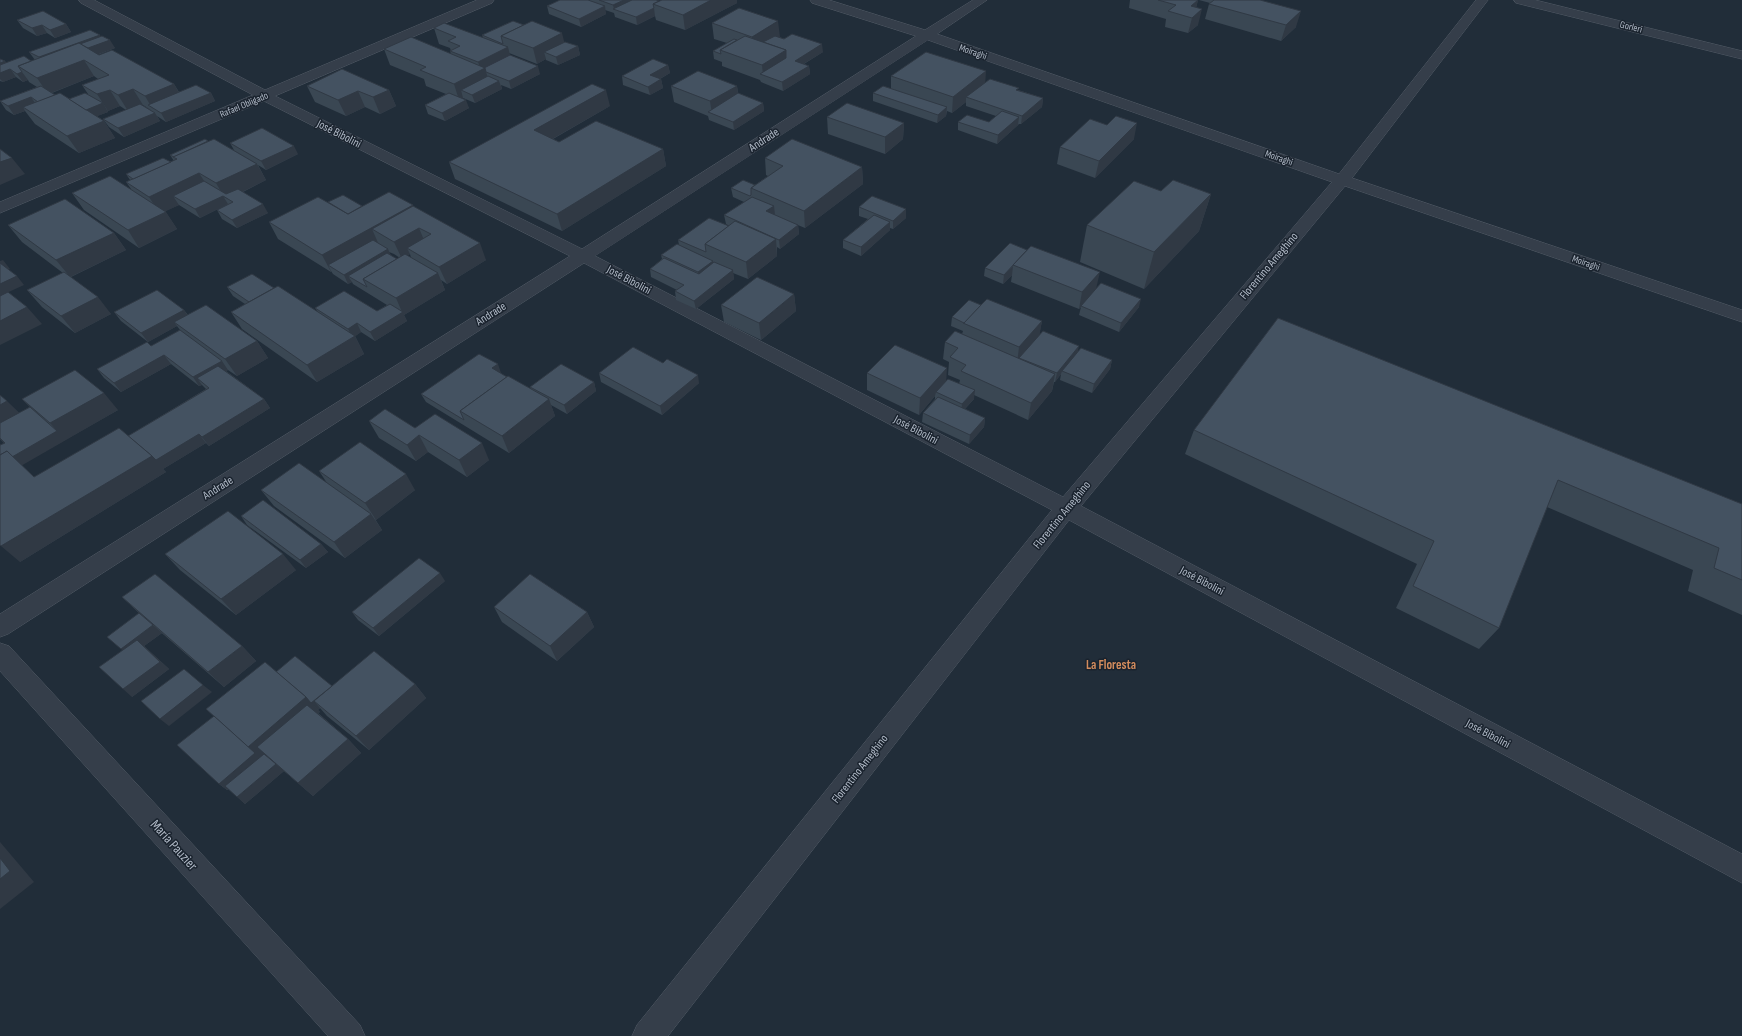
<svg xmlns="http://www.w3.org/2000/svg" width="1742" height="1036" font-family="'Sofia Sans Condensed',sans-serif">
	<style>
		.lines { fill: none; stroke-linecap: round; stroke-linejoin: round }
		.street-casing { stroke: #535c67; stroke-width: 1 }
		.street { fill: #353e4a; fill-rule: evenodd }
		.wall { fill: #3a4753; fill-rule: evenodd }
		.shaded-wall { fill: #303944 }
		.building { fill: #445261; stroke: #303944 }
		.labels { text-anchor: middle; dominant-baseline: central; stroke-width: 3; stroke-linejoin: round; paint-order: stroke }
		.far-street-label { font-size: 10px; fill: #b0b9c6; stroke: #1a232e }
		.street-label { font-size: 12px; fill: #b0b9c6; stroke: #1a232e }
		.neighbourhood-label { font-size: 13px; font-weight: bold; fill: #d38c5d; stroke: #1a232e }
		.near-street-label { font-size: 14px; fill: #b0b9c6; stroke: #1a232e }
	</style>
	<rect width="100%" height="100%" fill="#212d39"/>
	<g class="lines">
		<g class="street-casing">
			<g id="street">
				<path d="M79 0H94L265 90 477 0H494L492 3 275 96 582 249 916 36 812 3 810 0H829L925 30 973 0H987L937 34 1339 174 1476 0H1488L1352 178 1742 310V322L1345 186 1081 506 1742 854V883L1069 520 668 1036H632L637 1025 1052 510 584 263 8 634 0 637V614L570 256 264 101 0 213V202L253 95 81 3ZM928 40 1332 182 1063 497 595 256Z"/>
				<path d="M1514 0H1535L1742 51V59L1516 3Z"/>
				<path d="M0 643 9 646 360 1025 365 1036H328L0 671Z"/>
			</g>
		</g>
		<use href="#street" class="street"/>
	</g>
	<g class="wall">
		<path d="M560 0H656L659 1 662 0H737V3L685 30 656 20 655 16 637 25 615 17 614 13 605 10 606 14 581 27 549 14 547 6Z"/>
		<path d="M1130 0H1198L1196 8 1198 25 1188 33 1165 27 1166 19 1129 8Z"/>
		<path d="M1199 0H1260L1296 27 1281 41 1205 19 1209 4 1210 3Z"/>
		<path d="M17 20 66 24 71 32 55 38 47 33 37 36 23 28Z"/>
		<path d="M513 21 564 42 578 46 580 55 558 65 546 60V59L537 64 509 53 510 55 540 74 511 89 501 85 502 89 475 103 463 98V99L469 108 445 121 428 114 425 105 446 94 426 86 424 79 390 65 384 49 451 54 450 51H451L450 48 439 44 434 28 483 38 482 35Z"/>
		<path d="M712 23 779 37 823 52 804 64 809 66 810 74 783 91 761 82 760 80 722 66V62L714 59 713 51 727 43 714 39Z"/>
		<path d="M101 36 115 48 98 55 174 84 179 92 211 93 215 101 166 122 157 116 160 121 124 137 109 127 103 119 126 110 120 106 108 111 107 110 108 112 97 116 104 121 115 138 79 153 35 124 25 111 14 115 6 110 0 101 37 87 29 82 28 80 23 82 16 77 3 82 0 81V59L5 61 6 63 31 61 35 60 29 52ZM94 76 98 79 82 85 88 94 69 99 55 95 52 93ZM142 105H143L151 110Z"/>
		<path d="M668 65 670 73 660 79H661L663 88 650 95 623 85 622 76Z"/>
		<path d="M891 76 985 83 1018 90 1043 98 1042 107 1021 124H1019L1018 125 997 144 958 130V122H989L996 116 966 106V102L952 113 947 111 946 116 937 123 873 101V93L891 88Z"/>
		<path d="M307 86 389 90 396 106 380 114 365 107 346 116 315 102Z"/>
		<path d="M671 86H737L738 93 763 103 764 111 734 130 709 120 708 116 674 102Z"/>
		<path d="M610 106 553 139 559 142 663 149 666 166 562 231 455 179 449 162Z"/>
		<path d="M827 117 904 123 903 139 885 154 828 134Z"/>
		<path d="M1107 125 1134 139 1095 178 1057 164 1060 147Z"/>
		<path d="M208 141 234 150 230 143 298 154 266 170 258 165 266 180 243 192 268 213 237 228 222 219 217 210 228 204 200 218 179 205 165 211 177 229 139 248 84 210 72 193 131 189 126 182 130 180 126 174 171 162 174 161 170 155Z"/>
		<path d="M765 158 862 167 863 184 805 228 788 221 798 225 799 234 780 249 777 247V256L748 279 733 273 734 279 696 309 676 300 675 291 677 290 651 277 650 269 662 259 661 255 679 245 678 240 729 226 726 224 724 215 744 202 733 197 731 188 755 185 768 176 766 175Z"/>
		<path d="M1161 191 1211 194 1199 231 1144 289 1080 262 1087 225Z"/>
		<path d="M328 202 362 206 413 205V206L486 260 447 284 441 280 445 290 404 315 407 321 375 341 361 332 355 336 364 354 317 382 242 329 231 312 245 304 233 296 227 287 274 288 318 312 315 308 377 311 387 305 353 284 352 282 348 284 333 274 331 271V272L278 239 269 222ZM389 252 394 254 400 258 397 259 391 256ZM410 254 411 258 407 256Z"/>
		<path d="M859 207 906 209V218L893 229 890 228V230L861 256 843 248V240L868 219 859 216Z"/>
		<path d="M8 225 114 233 126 250 71 277 111 314 75 333 42 307 27 290 63 273 22 242Z"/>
		<path d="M1010 243 1096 289 1139 307 1119 332 1079 315 1081 307 1079 309 1011 282 1012 275 1003 284 984 276 985 268Z"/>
		<path d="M794 294 796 311 761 340 724 322 721 305Z"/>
		<path d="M981 305 1042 321 1039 335 1078 351 1112 360 1110 369 1092 393 1060 380 1061 374 1055 382H1054L1052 391 1028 420 974 395V399L965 409 985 418 984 427 969 444 922 422 923 413 935 399V396L919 415 867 390V373L946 381 959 384 960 380 948 375 949 362 943 359 945 342 962 334 963 331 951 326 952 317Z"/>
		<path d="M184 310 188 315 257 341 268 358 237 376 228 370 226 371 264 399 270 408 209 446 206 443 163 469 166 472 20 562 4 443 0 439V395L19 413 30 407 22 399 118 410 21 465 34 477 128 436 206 389 202 385 199 386 171 364 121 392 104 378 97 369 151 346 180 330 177 326 148 342 121 321 114 312Z"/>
		<path d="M501 373V374L531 389 530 387 594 382 596 391 567 414 551 405 555 416 509 453 426 402 421 394Z"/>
		<path d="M599 373 699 383 662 415 601 382Z"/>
		<path d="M369 421 415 428 489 460 467 477 428 452 416 461 379 438Z"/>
		<path d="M1194 430 1742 504V615L1688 591 1693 570 1547 507 1499 628 1479 649 1396 608 1417 564 1185 454Z"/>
		<path d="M319 471 415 490 376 520 375 519 382 530 345 558 274 506 261 490 327 483Z"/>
		<path d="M241 516 321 544 328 552 306 568 247 525Z"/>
		<path d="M165 554 296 570 236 615 180 570Z"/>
		<path d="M445 581 379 636 358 620 352 612Z"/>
		<path d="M122 597 242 646 256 661 224 687 156 628 162 633 144 646 169 669 132 697 139 613Z"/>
		<path d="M494 607 587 612 594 627 557 661 502 622Z"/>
		<path d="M276 672 332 686 415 684 426 698 369 750 327 716 320 708 318 710 320 712 318 713 348 739 361 753 313 796 284 771 245 804 229 789 227 790 219 784Z"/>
	</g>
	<g class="shaded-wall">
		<path d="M624 0H638L614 9 613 5Z"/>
		<path d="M711 0H737V3L685 30 683 15Z"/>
		<path d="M1198 0 1194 16 1191 6Z"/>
		<path d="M605 6 606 14 581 27 579 19Z"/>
		<path d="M654 8 655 16 637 25 636 17Z"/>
		<path d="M1202 9 1198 25 1188 33 1192 18Z"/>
		<path d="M1301 11 1296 27 1281 41 1286 25Z"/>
		<path d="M778 21 780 37 753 53 752 37Z"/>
		<path d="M66 24 71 32 55 38 50 30Z"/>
		<path d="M42 25 47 33 37 36 32 28Z"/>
		<path d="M562 33 566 49 544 52 546 59 537 64 533 48Z"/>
		<path d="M100 35 104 42 110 40 115 48 36 77 44 64 39 57Z"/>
		<path d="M822 44 823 52 795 69V61Z"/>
		<path d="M578 46 580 55 558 65 556 57Z"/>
		<path d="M508 47 512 63 486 72 490 84 461 90 463 98 459 100 454 84 481 70 478 62Z"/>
		<path d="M786 50 787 66 763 75 762 65Z"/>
		<path d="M84 60 94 76 48 94 37 78Z"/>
		<path d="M5 61 16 77 3 82 0 79V63Z"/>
		<path d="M668 65 670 73 652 83 650 75Z"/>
		<path d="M538 66 540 74 511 89 509 81Z"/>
		<path d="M809 66 810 74 783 91 782 82Z"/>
		<path d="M986 71 985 87 966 97V102L952 113 953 97Z"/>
		<path d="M22 72 28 80 23 82 17 74Z"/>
		<path d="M661 79 663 88 650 95 648 87Z"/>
		<path d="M499 81 502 89 475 103 472 95Z"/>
		<path d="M174 84 183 100 152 108 145 96Z"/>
		<path d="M737 86 739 102 712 114 710 101Z"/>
		<path d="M133 89 143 105 128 111 118 95Z"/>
		<path d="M110 90 120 106 108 111 97 94Z"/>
		<path d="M389 90 396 106 380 114 373 97Z"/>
		<path d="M606 90 610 106 538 147 534 130Z"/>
		<path d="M358 91 365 107 346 116 338 100Z"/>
		<path d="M211 93 215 101 166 122 161 113Z"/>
		<path d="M31 97 37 106 23 107 25 111 14 115 8 106Z"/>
		<path d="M1043 98 1042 107 1021 124 1022 116Z"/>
		<path d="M466 100 469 108 445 121 442 113Z"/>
		<path d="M103 103 108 112 90 119 85 110Z"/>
		<path d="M763 103 764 111 734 130 733 122Z"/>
		<path d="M947 107 946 116 937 123 938 115Z"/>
		<path d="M155 113 160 121 124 137 118 128Z"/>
		<path d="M1019 117 1018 125 997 144 998 135Z"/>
		<path d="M104 121 115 138 79 153 67 136Z"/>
		<path d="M904 123 903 139 885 154V137Z"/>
		<path d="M1137 123 1134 139 1095 178 1099 161Z"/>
		<path d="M294 146 298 154 266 170 261 161Z"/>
		<path d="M663 149 666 166 562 231 557 214Z"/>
		<path d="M12 158 25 174 0 185V162Z"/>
		<path d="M257 164 266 180 228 199 224 197 216 183Z"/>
		<path d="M862 167 863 184 805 228 804 211Z"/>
		<path d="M199 173 210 190 173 196 179 205 160 214 149 197Z"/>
		<path d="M1211 194 1199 231 1144 289 1154 252Z"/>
		<path d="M223 196 228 204 200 218 195 209Z"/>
		<path d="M263 204 268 213 237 228 232 220Z"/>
		<path d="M413 205 420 222 372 229 379 245 328 265 331 271V272L322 255Z"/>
		<path d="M774 206 775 215 766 211Z"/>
		<path d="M906 209V218L893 229V221Z"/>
		<path d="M166 212 177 229 139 248 128 230Z"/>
		<path d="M890 222V230L861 256V247Z"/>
		<path d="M798 225 799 234 780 249 779 240Z"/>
		<path d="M419 228 426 245 407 248 410 254 402 259 394 242Z"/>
		<path d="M114 233 126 250 70 277 56 260Z"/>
		<path d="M776 239 777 256 748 279 746 262Z"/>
		<path d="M480 243 486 260 447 284 439 267Z"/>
		<path d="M388 249 392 258 348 276 352 282 348 284 344 275Z"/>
		<path d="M3 260 10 269 6 271 0 263V261Z"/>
		<path d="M713 261 714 270 699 281 698 272Z"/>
		<path d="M1013 266 1012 275 1003 284 1004 275Z"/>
		<path d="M733 270 734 279 696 309 694 301Z"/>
		<path d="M1100 272 1096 289 1079 309 1082 292Z"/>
		<path d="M438 273 445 290 404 315 407 321 375 341 370 332 402 312 396 298Z"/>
		<path d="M17 276 24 285 0 296V284Z"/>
		<path d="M794 294 796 311 761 340 759 323Z"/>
		<path d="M98 297 111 314 75 333 61 316Z"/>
		<path d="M1141 299 1139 307 1119 332 1121 323Z"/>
		<path d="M27 307 42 324 0 345V321Z"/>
		<path d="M184 310 190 319 174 322 177 326 148 342 141 333Z"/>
		<path d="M1042 321 1039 338 1019 358V362L1017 364 1019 347Z"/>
		<path d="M357 323 361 332 353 338 348 329Z"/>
		<path d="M355 336 364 354 317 382 307 365Z"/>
		<path d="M257 341 268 358 237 376 225 359Z"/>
		<path d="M1079 346 1077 355 1062 371 1061 374 1055 382 1057 373Z"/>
		<path d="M164 355 171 364 121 392 114 383Z"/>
		<path d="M1112 360 1110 369 1092 393 1094 384Z"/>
		<path d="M222 361 228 370 204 384 197 378 202 385 199 386 193 377Z"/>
		<path d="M498 364 501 373 495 377 492 368Z"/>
		<path d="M947 368 946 385 936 392 935 396 919 415 920 398Z"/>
		<path d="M1055 374 1052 391 1028 420 1031 403Z"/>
		<path d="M698 375 699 383 662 415 660 406Z"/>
		<path d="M594 382 596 391 567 414 564 405Z"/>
		<path d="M975 390 974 399 961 413 962 404Z"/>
		<path d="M104 393 118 410 0 478V464L57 431 50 423Z"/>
		<path d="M264 399 270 408 209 446 202 437Z"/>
		<path d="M549 399 555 416 509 453 502 436Z"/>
		<path d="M7 401 24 418 0 431V405Z"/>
		<path d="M985 418 984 427 969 444 970 435Z"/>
		<path d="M199 434 206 443 163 469 166 472 20 562 1 546 152 456Z"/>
		<path d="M419 435 428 452 416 461 407 445Z"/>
		<path d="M482 443 489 460 467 477 459 460Z"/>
		<path d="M406 474 415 490 376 520 365 503Z"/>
		<path d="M371 514 382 530 345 558 334 542Z"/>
		<path d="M321 544 328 552 306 568 300 560Z"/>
		<path d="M283 554 296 570 236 615 221 599Z"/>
		<path d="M440 573 445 581 379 636 373 628Z"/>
		<path d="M587 612 594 627 557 661 550 646Z"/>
		<path d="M153 625 162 633 144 646 169 669 132 697 123 689 130 657 121 649Z"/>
		<path d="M242 646 256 661 224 687 208 672Z"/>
		<path d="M415 684 426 698 369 750 356 736Z"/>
		<path d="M203 685 212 692 169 726 160 719Z"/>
		<path d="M332 686 314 701 320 708 318 710 311 703Z"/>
		<path d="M306 697 320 712 227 790 219 784 248 747Z"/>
		<path d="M348 739 361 753 313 796 298 783Z"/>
		<path d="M276 764 284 771 245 804 237 797Z"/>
		<path d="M0 842 34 882 0 909Z"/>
	</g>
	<g class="building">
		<path d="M560 0H588L605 6 579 19 547 6Z"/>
		<path d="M599 0H624L613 5Z"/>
		<path d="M632 0H656L659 1 653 4 654 8 636 17 613 9Z"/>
		<path d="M662 0H711L683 15 653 4Z"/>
		<path d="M1158 0H1198L1191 6 1202 9 1192 18 1168 11 1176 5Z"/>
		<path d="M1214 0H1260L1301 11 1286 25 1209 4Z"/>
		<path d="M739 8 778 21 752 37 712 23Z"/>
		<path d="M43 11 66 24 50 30 42 25 32 28 17 20Z"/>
		<path d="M513 21 524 25 501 36 503 44 482 35Z"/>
		<path d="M532 21 562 33 533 48 501 36Z"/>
		<path d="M444 23 508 47 478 62 450 51 460 46 448 41 456 37 434 28Z"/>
		<path d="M90 30 100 35 39 57 29 52Z"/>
		<path d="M792 34 822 44 795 61 809 66 782 82 760 74 786 58V50L763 42 775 36 784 39Z"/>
		<path d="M102 36 110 40 88 48 80 44Z"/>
		<path d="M745 36 786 50 762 65 720 50Z"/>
		<path d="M411 37 485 68 454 84 420 70 426 67 384 49Z"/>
		<path d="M734 39 737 40 720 50 721 54 713 51Z"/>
		<path d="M565 42 578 46 556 57 544 52Z"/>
		<path d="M79 43 99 55 112 50 174 84 145 96 133 89 118 95 110 90 97 94 82 85 109 75 84 60 37 78 18 66Z"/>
		<path d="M926 52 986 71 953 97 891 76Z"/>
		<path d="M510 55 538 66 509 81 486 72 485 68H484Z"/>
		<path d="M24 56 31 61 18 66 22 72 17 74 10 69 0 73V65Z"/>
		<path d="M0 59 5 61 0 63Z"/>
		<path d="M653 59 668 65 650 75 661 79 648 87 622 76Z"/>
		<path d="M342 69 389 90 373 97 358 91 338 100 307 86Z"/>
		<path d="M698 71 737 86 710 101 671 86Z"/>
		<path d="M488 76 499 81 472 95 461 90Z"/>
		<path d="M990 79 1019 88 1016 90 1043 98 1022 116 966 97Z"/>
		<path d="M592 84 606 90 534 130 559 142 596 121 663 149 557 214 449 162Z"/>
		<path d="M196 85 211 93 161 113 148 105Z"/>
		<path d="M41 86 55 95 38 102 31 97 8 106 0 101Z"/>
		<path d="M883 86 947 107 938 115 873 93Z"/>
		<path d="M60 93 104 121 67 136 23 107Z"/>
		<path d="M85 93 103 103 86 110 69 99Z"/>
		<path d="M449 93 466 100 442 113 425 105Z"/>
		<path d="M738 93 763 103 733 122 708 112Z"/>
		<path d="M847 103 904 123 885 137 827 117Z"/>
		<path d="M140 104 155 113 118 128 103 119Z"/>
		<path d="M1002 111 1019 117 998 135 958 122 967 115 989 122Z"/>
		<path d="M1116 116 1137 123 1099 161 1060 147 1090 119 1107 125Z"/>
		<path d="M262 128 294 146 261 161 230 143Z"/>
		<path d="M205 139 208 141 174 157 170 155Z"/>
		<path d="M214 139 257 164 216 183 199 173 149 197 126 182 177 159 173 157Z"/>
		<path d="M792 139 862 167 804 211 751 188 783 166 765 158Z"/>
		<path d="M0 149 12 158 0 162Z"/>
		<path d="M163 158 171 162 133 179 126 174Z"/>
		<path d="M110 176 166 212 128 230 72 193Z"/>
		<path d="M743 180 755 185 751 188V195L750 196 731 188Z"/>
		<path d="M1173 180 1211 194 1154 252 1087 225 1134 181 1161 191Z"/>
		<path d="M204 181 226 194 238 189 263 204 232 220 217 210 233 202 223 196 195 209 173 196Z"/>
		<path d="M389 192 413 205 322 255 269 222 318 197 348 214Z"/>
		<path d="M343 195 362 206 348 214 328 202Z"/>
		<path d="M872 196 906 209 893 221 859 207Z"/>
		<path d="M752 197 774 206 766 211 798 225 779 240 724 215Z"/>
		<path d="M65 199 114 233 56 260 8 225Z"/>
		<path d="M413 206 480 243 439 267 407 248 431 234 419 228 394 242 372 229Z"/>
		<path d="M874 215 890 222 861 247 843 240Z"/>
		<path d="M709 218 729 226 705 244 706 252 678 240Z"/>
		<path d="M735 221 776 239 746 262 705 244Z"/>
		<path d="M373 240 388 249 344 275 328 265Z"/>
		<path d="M1010 243 1027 250 1004 275 985 268Z"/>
		<path d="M677 244 713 261 698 272 661 255Z"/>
		<path d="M1031 246 1100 272 1082 292 1013 265Z"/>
		<path d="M387 253 397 259 363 279 367 287 348 276Z"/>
		<path d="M405 254 438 273 396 298 363 279Z"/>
		<path d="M664 258 699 274 714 262 733 270 694 301 675 291 684 285 650 269Z"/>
		<path d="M0 263 17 276 0 284Z"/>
		<path d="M64 272 98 297 61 316 27 290Z"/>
		<path d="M252 274 274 288 249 302 227 287Z"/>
		<path d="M757 277 794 294 759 323 721 305Z"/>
		<path d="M1101 283 1141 299 1121 323 1081 306Z"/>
		<path d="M278 286 355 336 307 365 231 312Z"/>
		<path d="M157 290 184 310 141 333 114 312Z"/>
		<path d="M344 291 377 311 390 304 403 312 370 332 357 323 348 329 315 308Z"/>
		<path d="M8 292 27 307 0 321V296Z"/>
		<path d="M987 299 1042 321 1019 347 963 323Z"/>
		<path d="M969 300 981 305 964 323 952 317Z"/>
		<path d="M206 305 257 341 225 359 174 322Z"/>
		<path d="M1278 318 1742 504V580L1714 568 1719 548 1558 480 1499 628 1413 586 1434 541 1194 430Z"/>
		<path d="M180 330 222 361 193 377 164 355 114 383 97 369 147 342 151 346Z"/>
		<path d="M955 331 1055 374 1031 403 961 371 966 365 950 357 958 348 945 342Z"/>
		<path d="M1043 331 1079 346 1057 373 1019 358Z"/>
		<path d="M895 345 947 368 920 398 867 373Z"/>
		<path d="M633 347 663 363 667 359 698 375 660 406 599 373Z"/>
		<path d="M1081 348 1112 360 1094 384 1062 371Z"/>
		<path d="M479 354 498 364 492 368 507 377 460 411 464 420 421 394Z"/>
		<path d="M561 364 594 382 564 405 530 387Z"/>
		<path d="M218 366 264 399 202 437 199 434 156 460 152 456 128 436 209 388 197 378Z"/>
		<path d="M75 370 104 393 50 423 22 399Z"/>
		<path d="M508 376 549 399 502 436 460 411Z"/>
		<path d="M948 379 975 390 962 404 936 392Z"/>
		<path d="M0 395 7 401 0 405Z"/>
		<path d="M938 397 985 418 970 435 923 413Z"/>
		<path d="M30 407 57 431 12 457 7 451 0 455V445L5 443 0 438V423Z"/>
		<path d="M385 409 415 428 435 414 482 443 459 460 419 435 407 445 369 421Z"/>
		<path d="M119 428 152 456 1 546 0 545V455L7 451 34 477Z"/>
		<path d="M360 442 406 474 365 503 319 471Z"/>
		<path d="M299 463 371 514 334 542 261 490Z"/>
		<path d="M263 500 321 544 300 560 241 516Z"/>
		<path d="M228 511 283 554 221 599 165 554Z"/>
		<path d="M419 558 440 573 373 628 352 612Z"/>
		<path d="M155 574 242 646 208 672 122 597Z"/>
		<path d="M530 574 587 612 550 646 494 607Z"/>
		<path d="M139 613 153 625 121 649 107 637Z"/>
		<path d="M137 640 160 662 123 689 99 667Z"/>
		<path d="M374 651 415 684 356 736 314 701Z"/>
		<path d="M295 656 332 686 311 703 306 697 276 672Z"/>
		<path d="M265 662 306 697 248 747 206 709Z"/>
		<path d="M184 669 203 685 160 719 141 701Z"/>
		<path d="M307 705 348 739 298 783 257 747Z"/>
		<path d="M214 716 255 753 219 784 177 745Z"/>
		<path d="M264 754 276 764 237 797 225 786Z"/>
		<path d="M0 858 10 871 0 879Z"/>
	</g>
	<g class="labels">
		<g class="far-street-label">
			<text transform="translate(1631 27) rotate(14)">Gorleri</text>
			<text transform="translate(973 52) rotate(19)">Moiraghi</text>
			<text transform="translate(244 105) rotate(-23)">Rafael Obligado</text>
			<text transform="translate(1279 158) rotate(19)">Moiraghi</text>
			<text transform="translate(1586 263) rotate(19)">Moiraghi</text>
		</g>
		<g class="street-label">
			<text transform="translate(339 134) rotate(27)">José Bibolini</text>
			<text transform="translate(764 140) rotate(-33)">Andrade</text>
			<text transform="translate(1269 266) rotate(-50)">Florentino Ameghino</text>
			<text transform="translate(629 280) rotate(28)">José Bibolini</text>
			<text transform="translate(491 314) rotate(-32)">Andrade</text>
			<text transform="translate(916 430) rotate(28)">José Bibolini</text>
			<text transform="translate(218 488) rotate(-32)">Andrade</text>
			<text transform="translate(1062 515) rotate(-51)">Florentino Ameghino</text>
			<text transform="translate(1202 581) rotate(28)">José Bibolini</text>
			<text transform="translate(1488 734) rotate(28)">José Bibolini</text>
			<text transform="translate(860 769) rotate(-52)">Florentino Ameghino</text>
		</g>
		<g class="neighbourhood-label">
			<text x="1111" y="665">La Floresta</text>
		</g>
		<g class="near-street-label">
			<text transform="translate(174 845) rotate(48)">María Pauzier</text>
		</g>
	</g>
</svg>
